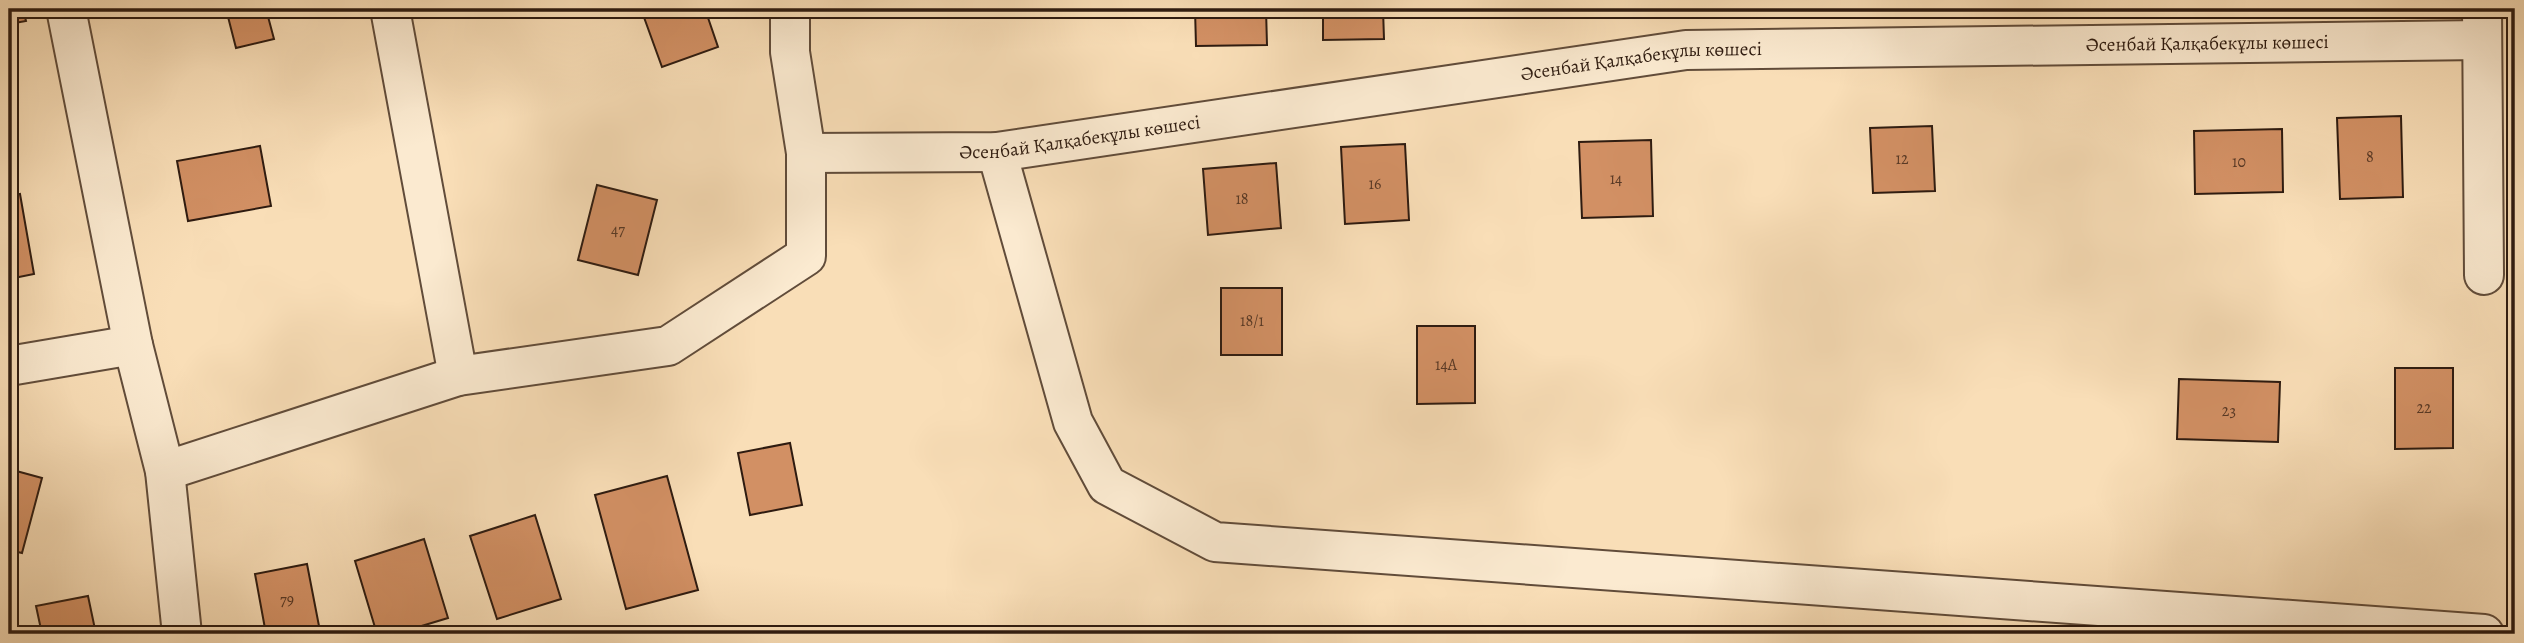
<svg xmlns="http://www.w3.org/2000/svg" width="2524" height="643" font-family="Alegreya,serif">
	<style>
		.building { fill: #d29064; stroke: #2e1b10; stroke-width: 2 }
		.lines { fill: none; stroke-linecap: round; stroke-linejoin: round }
		.minor-casing { stroke: #614c3a; stroke-width: 42 }
		.minor { stroke: #fbead0; stroke-width: 38 }
		.labels { text-anchor: middle; dominant-baseline: central; stroke-width: 6; stroke-linejoin: round; paint-order: stroke }
		.number-label { font-size: 16px; fill: #573825 }
		.street-label { font-size: 19px; fill: #2e1b10; stroke: #fbead0 }
	</style>
	<rect width="100%" height="100%" fill="#f9deb7"/>
	<filter id="stains"><feTurbulence type="fractalNoise" baseFrequency=".00286" numOctaves="4"/><feColorMatrix values="0 0 0 0 .2 0 0 0 0 .09 0 0 0 0 .02 0 0 0 .5 -.17"/></filter>
	<radialGradient id="worn" r=".72"><stop offset=".6" stop-color="#630" stop-opacity="0"/><stop offset="1" stop-color="#630" stop-opacity=".3"/></radialGradient>
	<g class="building">
		<path d="M9 9H23L26 21 9 24Z"/>
		<path d="M226 9H266L274 39 236 48Z"/>
		<path d="M641 9H705L718 47 662 67Z"/>
		<path d="M1195 9H1266L1267 45 1196 46Z"/>
		<path d="M1323 9H1383L1384 39 1323 40Z"/>
		<path d="M1569 9H1629V16L1569 17Z"/>
		<path d="M1866 9H1927V16L1866 17Z"/>
		<path d="M2401 116 2403 197 2340 199 2337 118Z"/>
		<path d="M1932 126 1935 191 1873 193 1870 128Z"/>
		<path d="M2282 129 2283 192 2195 194 2194 131Z"/>
		<path d="M1651 140 1653 216 1582 218 1579 142Z"/>
		<path d="M1405 144 1409 220 1345 224 1341 147Z"/>
		<path d="M260 146 271 206 188 221 177 161Z"/>
		<path d="M1276 163 1281 228 1208 235 1203 169Z"/>
		<path d="M597 185 657 200 638 275 578 260Z"/>
		<path d="M20 194 34 274 9 279V196Z"/>
		<rect x="1221" y="288" width="61" height="67"/>
		<path d="M1417 326H1475V403L1417 404Z"/>
		<path d="M2395 368H2453V448L2395 449Z"/>
		<path d="M2179 379 2280 382 2278 442 2177 439Z"/>
		<path d="M790 443 802 505 750 515 738 453Z"/>
		<path d="M9 469 42 478 22 553 9 550Z"/>
		<path d="M667 476 698 590 626 609 595 495Z"/>
		<path d="M535 515 561 599 497 619 470 536Z"/>
		<path d="M424 539 448 618 395 634H377L355 561Z"/>
		<path d="M307 564 319 626 266 634 255 574Z"/>
		<path d="M88 596 96 634H42L36 606Z"/>
	</g>
	<g class="lines">
		<g class="minor-casing">
			<g id="minor">
				<path d="M66 9 133 345 165 471 182 634"/>
				<path d="M390 9 458 376"/>
				<path d="M2482 9 2484 275"/>
				<path d="M997 152 1073 422 1107 485 1215 542 2484 634"/>
				<path id="s1" d="M806 153 997 152 1686 50 2481 40"/>
				<path d="M9 366 133 345"/>
				<path d="M165 471 458 376 668 346 806 256V153L790 52V9"/>
			</g>
		</g>
		<use href="#minor" class="minor"/>
	</g>
	<g class="labels">
		<g class="number-label">
			<text x="2370" y="157">8</text>
			<text x="1902" y="159">12</text>
			<text x="2239" y="162">10</text>
			<text x="1616" y="179">14</text>
			<text x="1375" y="184">16</text>
			<text x="1242" y="199">18</text>
			<text x="618" y="230">47</text>
			<text x="1252" y="321">18/1</text>
			<text x="1446" y="365">14А</text>
			<text x="2424" y="408">22</text>
			<text x="2229" y="411">23</text>
			<text x="287" y="600">79</text>
		</g>
		<g class="street-label">
			<text stroke="none"><textPath href="#s1" startOffset="1409">Әсенбай Қалқабекұлы көшесі</textPath></text>
			<text stroke="none"><textPath href="#s1" startOffset="842">Әсенбай Қалқабекұлы көшесі</textPath></text>
			<text stroke="none"><textPath href="#s1" startOffset="275">Әсенбай Қалқабекұлы көшесі</textPath></text>
		</g>
	</g>
	<rect width="2524" height="643" fill="none" stroke="#f9deb7" stroke-width="35"/>
	<rect x="10" y="10" width="2503" height="622" fill="none" stroke="#2e1b10" stroke-width="3.5"/>
	<rect x="18" y="18" width="2489" height="608" fill="none" stroke="#2e1b10" stroke-width="2"/>
	<rect width="100%" height="100%" filter="url(#stains)"/>
	<rect width="100%" height="100%" fill="url(#worn)"/>
</svg>
